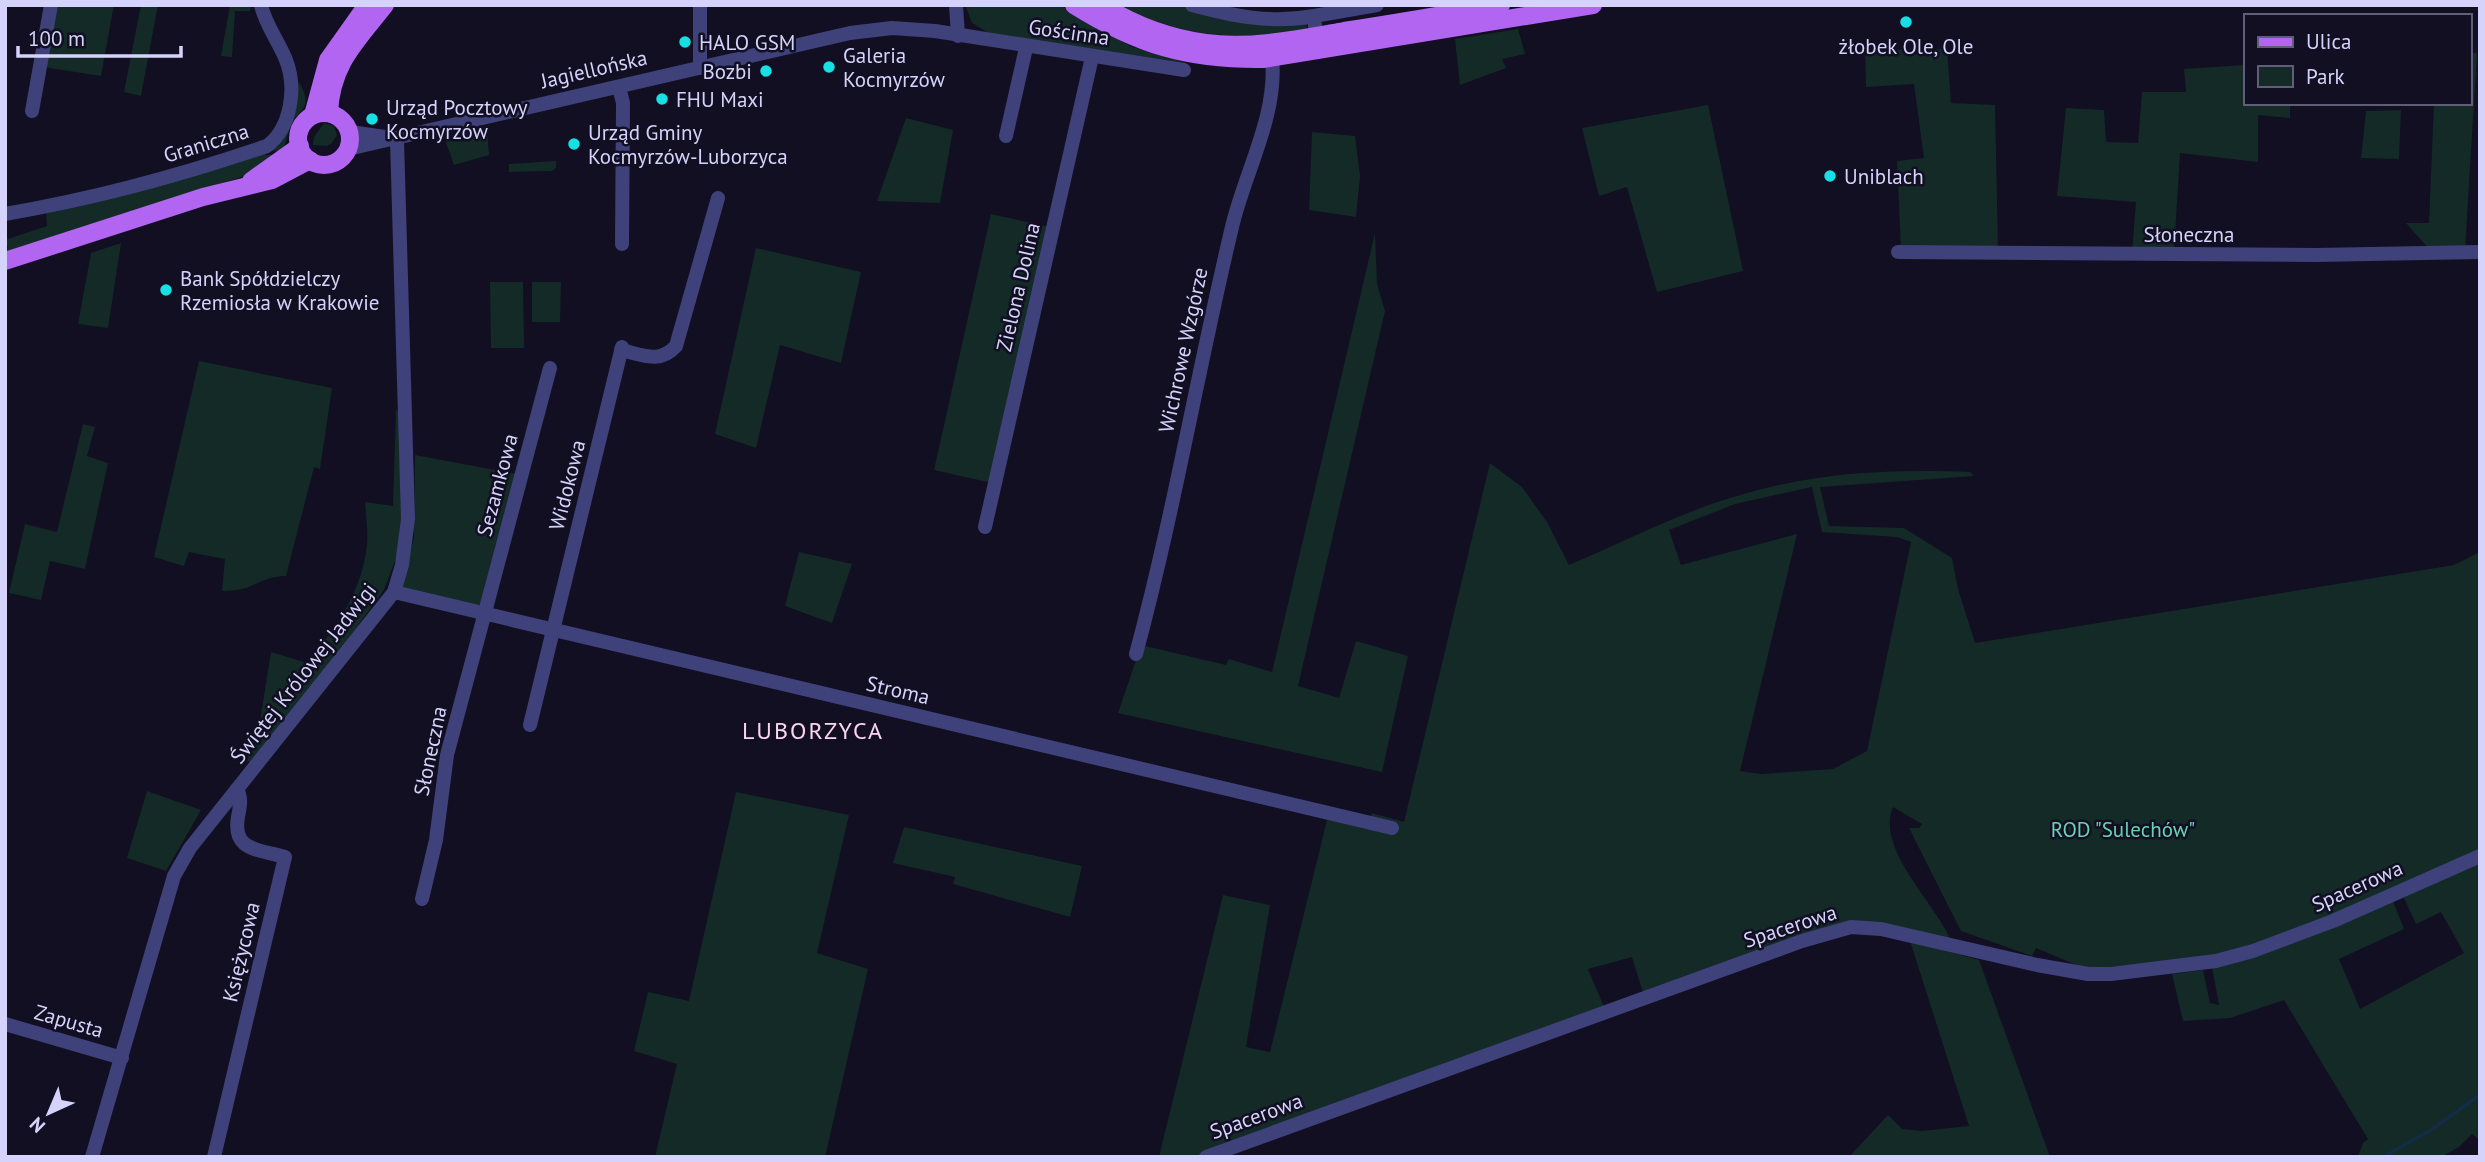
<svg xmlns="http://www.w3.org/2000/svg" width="2485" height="1162" font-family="'PT Sans',sans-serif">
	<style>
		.green { fill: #132a27; fill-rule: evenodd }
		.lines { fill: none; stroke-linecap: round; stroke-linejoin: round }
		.stream { stroke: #142b46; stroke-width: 3.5 }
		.minor { stroke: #3f417b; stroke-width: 14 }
		.major { stroke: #b165f0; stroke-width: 18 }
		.poi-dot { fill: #16e0e4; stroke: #110f21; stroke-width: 2.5 }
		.labels { text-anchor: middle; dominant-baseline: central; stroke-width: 5; stroke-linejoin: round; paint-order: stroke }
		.street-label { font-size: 21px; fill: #d5d3fb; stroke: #110f21 }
		.poi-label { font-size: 21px; fill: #d5d3fb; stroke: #110f21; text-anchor: start }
		.park-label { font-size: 21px; fill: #67d3b0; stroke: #110f21 }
		.quarter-label { font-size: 24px; letter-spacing: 2px; fill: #fbd5f0; stroke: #110f21 }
	</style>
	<rect width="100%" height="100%" fill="#110f21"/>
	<g class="green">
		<path d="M50 5H114L101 76 43 67Z"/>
		<path d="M141 5H158L141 96 124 92Z"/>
		<path d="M230 5H251L250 11H235L232 57 221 56Z"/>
		<path d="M965 5H1060L1130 46 1187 63 990 34 972 23Z"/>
		<path d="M1116 5H1185L1239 20H1306L1307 32C1228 39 1189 39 1116 5Z"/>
		<path d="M1518 29 1525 54 1502 59 1506 68 1460 85 1455 39Z"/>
		<path d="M1947 49 1951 103 1995 105 1998 250H1901L1897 161 1924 158 1914 84 1866 87 1865 50Z"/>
		<path d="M2469 53H2477L2465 250H2430L2406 223H2429L2434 103H2469Z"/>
		<path d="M2245 65V103H2290V118L2258 115V162L2180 153 2174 251 2132 252 2136 202 2057 196 2066 108 2104 110 2106 142 2138 143 2142 92H2186L2184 69Z"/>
		<path d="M299 82C316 112 296 107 289 131 286 139 286 145 281 152L270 150Z"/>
		<path d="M1708 105 1743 271 1657 292 1627 187 1599 196 1582 128Z"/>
		<path d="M2401 110 2399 159 2361 158 2366 111Z"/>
		<path d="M906 118 953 130 940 203 877 201Z"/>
		<path d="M324 123 334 126 337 135 332 143 327 146 313 145 314 137Z"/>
		<path d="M487 126 489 155 454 165 444 137Z"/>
		<path d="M1312 132 1355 136 1360 176 1356 217 1309 210Z"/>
		<path d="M260 154 280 156 257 172 5 253 8 248 5 240 47 226 46 213Z"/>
		<path d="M556 161V168L552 171 509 172V164Z"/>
		<path d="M991 214 1054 228 992 483 934 470Z"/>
		<path d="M1375 233 1377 284 1385 311 1298 686 1339 698 1356 641 1408 656 1382 772 1118 713 1141 645 1226 665 1229 659 1272 672Z"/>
		<path d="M121 243 108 328 78 324 91 253Z"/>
		<path d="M756 248 861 272 841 363 780 345 756 448 715 434Z"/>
		<path d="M490 282H523L524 348H491Z"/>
		<path d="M532 282H561L560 322H532Z"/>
		<path d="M199 361 332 388 320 469 314 467 286 576C257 577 254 592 222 591L225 559 189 552 184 566 154 557Z"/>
		<path d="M396 409 400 416 402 508 398 553 384 590 329 665 250 762 246 761 259 727 271 652 307 663C333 631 360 595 366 552 369 536 366 518 365 502L393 506Z"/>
		<path d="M83 424 95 427 87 456 108 463 85 569 50 561 41 600 9 593 25 524 57 532Z"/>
		<path d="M415 455 517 474 482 607 401 588 414 538Z"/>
		<path d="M1490 463 1522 487 1547 522 1569 565C1621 543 1683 511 1737 496 1817 472 1888 469 1970 472L1974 476 1820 487 1829 526 1904 528 1952 558 1958 589 1975 643 2454 565 2480 552V853L2288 933 2207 958 2086 969 2036 948 2032 956 1961 931 1909 828H1919L1922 824 1893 807C1875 850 1937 904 1952 943L1853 922 1644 996 1632 957 1588 969 1604 1007 1194 1157H1159L1223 895 1270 905 1246 1047 1270 1052 1329 812 1369 821 1372 813 1404 822ZM1812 487 1822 532 1897 537 1911 542 1867 751 1833 769 1761 774 1740 771 1797 534 1681 565 1669 530 1735 504Z"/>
		<path d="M799 552 852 564 832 623 785 606Z"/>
		<path d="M147 791 201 810 166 871 127 858Z"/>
		<path d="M736 792 849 815 817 953 868 969 825 1157H655L677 1064 634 1051 648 992 689 1001Z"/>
		<path d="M904 827 1082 866 1070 917 953 884 955 877 893 863Z"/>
		<path d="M2480 862V1140L2472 1134 2459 1147 2441 1157H2358L2363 1143 2368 1139 2284 1000 2230 1018 2183 1021 2172 974 2203 970 2210 1003 2219 1005 2212 967 2393 901 2404 929 2339 959 2360 1009 2464 953 2441 912 2416 924 2404 898 2406 892Z"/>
		<path d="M1910 941 1979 960 2050 1157H1849L1888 1115 1902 1129 1922 1131 1969 1126Z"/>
	</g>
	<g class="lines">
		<path class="stream" d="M2383 1157 2431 1130 2480 1095"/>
		<g class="minor">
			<path d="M700 5V68"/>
			<path d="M956 5 958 36"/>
			<path d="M1192 5C1233 16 1271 24 1314 16L1316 36"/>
			<path d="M1314 16 1377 5"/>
			<path d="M619 87 623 103 622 244"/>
			<path d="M32 111 51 5"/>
			<path d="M350 132 385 137"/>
			<path d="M1006 136 1026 48"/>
			<path d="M348 149 850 33 892 28 935 31 1184 70"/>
			<path d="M5 214C94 199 182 175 267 146 291 128 297 88 286 60 279 42 265 24 261 5"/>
			<path d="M1898 252 2315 255 2480 252"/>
			<path d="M621 350C643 355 660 364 676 346L718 198"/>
			<path d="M985 527 1092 57"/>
			<path d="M394 592 1392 828"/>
			<path d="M1136 654C1174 513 1198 369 1232 227 1245 171 1278 116 1272 57"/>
			<path d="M530 725 622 347"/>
			<path d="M422 899 436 840 447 755 550 368"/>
			<path d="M5 1024 122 1058"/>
			<path d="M92 1157 174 876 190 848 394 592 402 565 408 519 397 140"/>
			<path d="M214 1157 285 857C258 849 232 851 238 817 240 806 242 799 237 789"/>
			<path d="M1206 1157 1802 941 1851 927 1881 929 2037 965 2088 974H2111L2216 961 2253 951 2333 921 2480 856"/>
		</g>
		<g class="major">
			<path d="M1074 5C1138 45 1188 60 1263 59L1593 5"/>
			<path d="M1102 5C1134 25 1169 38 1206 43 1251 49 1299 39 1344 31 1396 23 1449 14 1501 5"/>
			<path d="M329 113C331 64 356 42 385 5"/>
			<circle cx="324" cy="139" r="26"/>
			<path d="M313 115 328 60 367 5"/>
			<path d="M251 181 300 146"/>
			<path d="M5 261 203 197 272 180 310 160"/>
		</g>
	</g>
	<g class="poi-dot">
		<circle cx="1906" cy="22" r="7"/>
		<circle cx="685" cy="42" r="7"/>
		<circle cx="829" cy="67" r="7"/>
		<circle cx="766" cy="71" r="7"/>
		<circle cx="662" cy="99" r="7"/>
		<circle cx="372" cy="119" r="7"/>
		<circle cx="574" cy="144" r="7"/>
		<circle cx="1830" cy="176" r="7"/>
		<circle cx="166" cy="290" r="7"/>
	</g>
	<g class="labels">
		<g class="street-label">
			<text transform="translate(1069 32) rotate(8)">Gościnna</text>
			<text transform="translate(594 69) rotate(-13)">Jagiellońska</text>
			<text transform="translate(206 143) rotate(-17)">Graniczna</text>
			<text x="2189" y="234">Słoneczna</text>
			<text transform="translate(1018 287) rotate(-77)">Zielona Dolina</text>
			<text transform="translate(1183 350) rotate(-78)">Wichrowe Wzgórze</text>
			<text transform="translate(497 485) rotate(-75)">Sezamkowa</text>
			<text transform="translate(567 485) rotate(-76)">Widokowa</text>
			<text transform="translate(303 673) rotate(-52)">Świętej Królowej Jadwigi</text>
			<text transform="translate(898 690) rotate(13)">Stroma</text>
			<text transform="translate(430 751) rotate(-78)">Słoneczna</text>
			<text transform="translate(2357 886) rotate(-24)">Spacerowa</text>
			<text transform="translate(1790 926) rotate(-18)">Spacerowa</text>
			<text transform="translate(241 952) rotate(-77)">Księżycowa</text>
			<text transform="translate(69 1021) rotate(16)">Zapusta</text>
			<text transform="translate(1256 1116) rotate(-20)">Spacerowa</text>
		</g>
		<g class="poi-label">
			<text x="699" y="42">HALO GSM</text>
			<text x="1906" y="46" text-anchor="middle">żłobek Ole, Ole</text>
			<text x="843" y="55">Galeria<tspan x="843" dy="24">Kocmyrzów</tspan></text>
			<text x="752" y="71" text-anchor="end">Bozbi</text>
			<text x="676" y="99">FHU Maxi</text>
			<text x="386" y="107">Urząd Pocztowy<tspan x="386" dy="24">Kocmyrzów</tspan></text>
			<text x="588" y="132">Urząd Gminy<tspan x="588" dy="24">Kocmyrzów-Luborzyca</tspan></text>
			<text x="1844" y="176">Uniblach</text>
			<text x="180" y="278">Bank Spółdzielczy<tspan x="180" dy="24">Rzemiosła w Krakowie</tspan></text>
		</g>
		<g class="park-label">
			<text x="2123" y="829">ROD "Sulechów"</text>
		</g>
		<g class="quarter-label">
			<text x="813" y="730">LUBORZYCA</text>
		</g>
	</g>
	<rect width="2485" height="1162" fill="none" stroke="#d5d3fb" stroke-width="14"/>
	<rect x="2244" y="14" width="228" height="91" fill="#110f21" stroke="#5f5d78" stroke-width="2"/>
	<rect x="2258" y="37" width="35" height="10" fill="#b165f0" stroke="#5f5d78" stroke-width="2"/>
	<text x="2306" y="49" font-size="21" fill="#d5d3fb">Ulica</text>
	<rect x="2258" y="66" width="35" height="21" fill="#132a27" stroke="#5f5d78" stroke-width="2"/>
	<text x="2306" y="84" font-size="21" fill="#d5d3fb">Park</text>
	<g transform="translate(49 1113) rotate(224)" stroke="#110f21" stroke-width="5" paint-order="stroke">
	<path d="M0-5L12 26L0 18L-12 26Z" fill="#d5d3fb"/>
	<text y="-10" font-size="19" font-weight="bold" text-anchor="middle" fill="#d5d3fb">N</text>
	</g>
	<path d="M18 46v10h163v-10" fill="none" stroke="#d5d3fb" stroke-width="3.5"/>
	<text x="28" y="46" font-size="21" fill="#d5d3fb" stroke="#110f21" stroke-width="5" paint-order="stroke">100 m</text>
</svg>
